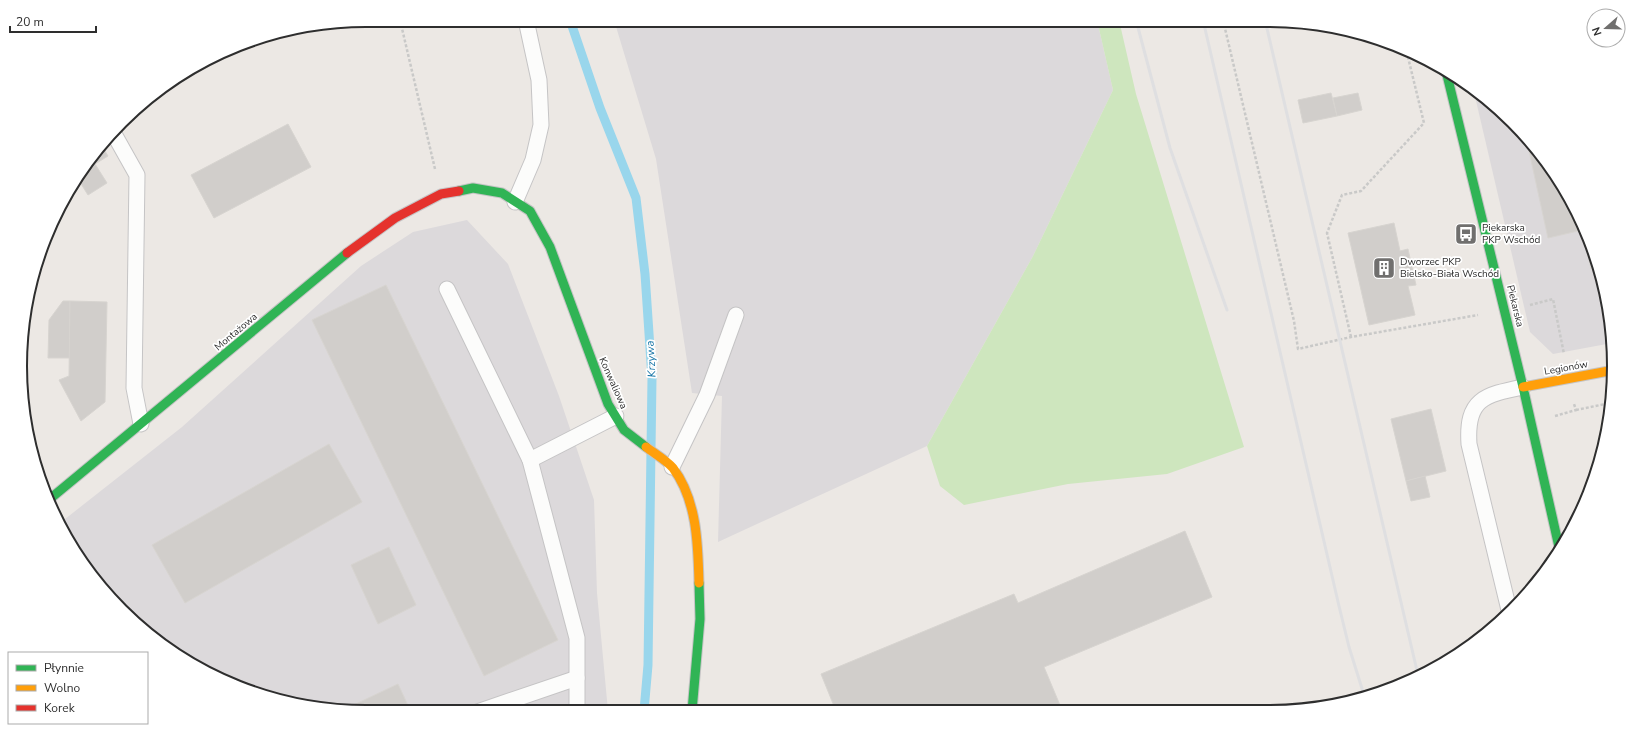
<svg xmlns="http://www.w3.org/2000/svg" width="1634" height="732" font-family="'Nunito Sans',sans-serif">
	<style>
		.industrial { fill: #dcd9db }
		.green { fill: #cee6be }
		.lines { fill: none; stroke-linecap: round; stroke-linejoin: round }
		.stream { stroke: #99d6ec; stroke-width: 9 }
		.building { fill: #d1cecb; stroke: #d7d4d0 }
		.lane-casing { stroke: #c5c4c5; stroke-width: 17 }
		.fast-casing { stroke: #c5c4c5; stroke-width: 11 }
		.slow-casing { stroke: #c5c4c5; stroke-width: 11 }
		.jam-casing { stroke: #c5c4c5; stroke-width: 11 }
		.path { stroke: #c9c9c8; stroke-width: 2.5; stroke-dasharray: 3 2; stroke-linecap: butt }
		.lane { stroke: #fcfcfb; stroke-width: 15 }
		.fast { stroke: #30b455; stroke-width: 9 }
		.slow { stroke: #ff9f0a; stroke-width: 9 }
		.jam { stroke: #e5322d; stroke-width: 9 }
		.rail { stroke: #dfdfe1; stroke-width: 3 }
		.labels { text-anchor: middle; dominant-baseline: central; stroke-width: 3.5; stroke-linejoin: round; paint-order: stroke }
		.poi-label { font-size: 10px; fill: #2e2e2e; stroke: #fff; text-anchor: start }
		.street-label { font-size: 10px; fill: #2e2e2e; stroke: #fff }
		.water-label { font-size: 11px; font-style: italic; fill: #0d6fa3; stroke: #fff }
		.rim { fill: none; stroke: #2e2e2e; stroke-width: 2 }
	</style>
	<rect width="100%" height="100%" fill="#ece8e4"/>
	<g class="industrial">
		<path d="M614 20H1097L1113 90 1033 256 927 446 718 542 722 396 692 393 656 159Z"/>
		<path d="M1473 88 1512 121 1556 174 1588 233 1607 298 1612 343 1553 354 1530 332Z"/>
		<path d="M467 220 508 264 559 396 594 500 597 593 608 711 366 712 299 705 234 686 138 626 66 539 60 523 182 427 361 266 413 232Z"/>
	</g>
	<path class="green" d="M1097 20H1119L1136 94 1244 447 1167 474 1068 484 964 505 940 486 927 446 1033 256 1113 90Z"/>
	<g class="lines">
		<path class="stream" d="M570 20 600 108 636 198 645 274 652 378 648 665 644 711"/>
	</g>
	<g class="building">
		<path d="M1331 93 1337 116 1303 123 1298 100Z"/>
		<path d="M1358 93 1362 110 1337 116 1333 98Z"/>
		<path d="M288 124 311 167 214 218 191 175Z"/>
		<path d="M1526 137 1556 174 1588 233 1598 268 1591 269 1582 230 1548 238Z"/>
		<path d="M103 148 108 156 95 164 107 183 88 195 78 179Z"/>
		<path d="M1394 223 1400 251 1408 249 1416 285 1408 286 1415 315 1369 325 1348 233Z"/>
		<path d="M386 285 558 640 484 676 312 320Z"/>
		<path d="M63 301H70V358H48L49 320Z"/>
		<path d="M70 301 107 302 105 402 81 421 59 380 69 376Z"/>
		<path d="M1431 409 1446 471 1406 481 1391 419Z"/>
		<path d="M329 444 362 502 185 603 152 545Z"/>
		<path d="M1425 476 1430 497 1411 501 1406 481Z"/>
		<path d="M1185 531 1212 597 1044 667 1062 710 836 711 821 674 1014 594 1018 603Z"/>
		<path d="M389 547 416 605 378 624 351 565Z"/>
		<path d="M398 684 411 712H366L343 710Z"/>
	</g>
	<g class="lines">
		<g class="lane-casing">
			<g id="lane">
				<path d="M114 134 137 175 134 388 141 424"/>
				<path d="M515 202 533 160 541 125 539 80 526 20"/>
				<path d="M447 289 530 460 577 638V711"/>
				<path d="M530 460 616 416"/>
				<path d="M672 467 707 395 736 315"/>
				<path d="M1509 610 1469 444C1466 399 1484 395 1523 387"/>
				<path d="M477 712 577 678"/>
			</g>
		</g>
		<g class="fast-casing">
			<g id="fast">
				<path d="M1446 71 1523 387 1559 547"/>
				<path d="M459 191 473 188 502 193 530 211 550 247 608 404 624 430 646 447"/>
				<path d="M51 498 347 253"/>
				<path d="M692 711 700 619 699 583"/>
			</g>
		</g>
		<g class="slow-casing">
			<g id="slow">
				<path d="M1523 387 1614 370"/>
				<path d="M646 447C655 454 666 460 673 468 697 500 698 544 699 583"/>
			</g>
		</g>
		<g class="jam-casing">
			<path id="jam" d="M347 253 395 218 441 194 459 191"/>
		</g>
		<g class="path">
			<path d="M400 20 435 169"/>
			<path d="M1223 20 1294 321 1298 349 1351 337 1478 315"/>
			<path d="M1530 305 1553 299 1564 354"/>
			<path d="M1351 337 1327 233 1342 195 1361 191 1424 123 1406 49"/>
			<path d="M1576 410 1610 403"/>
			<path d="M1555 416 1576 410 1574 404"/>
		</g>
		<use href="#lane" class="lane"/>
		<use href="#fast" class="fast"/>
		<use href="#slow" class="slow"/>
		<use href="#jam" class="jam"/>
		<g class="rail">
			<path d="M1136 20 1170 148 1227 310"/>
			<path d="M1203 20 1339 606 1349 647 1364 695"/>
			<path d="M1265 20 1418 675"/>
		</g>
	</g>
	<defs>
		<g id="bus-square" transform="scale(1.15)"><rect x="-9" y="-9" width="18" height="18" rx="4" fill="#706f6e" stroke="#fff"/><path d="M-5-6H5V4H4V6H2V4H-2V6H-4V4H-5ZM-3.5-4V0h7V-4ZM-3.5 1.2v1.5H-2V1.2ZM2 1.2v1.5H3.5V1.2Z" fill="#fff"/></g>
		<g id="building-square" transform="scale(1.15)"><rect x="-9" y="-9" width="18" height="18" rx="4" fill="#706f6e" stroke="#fff"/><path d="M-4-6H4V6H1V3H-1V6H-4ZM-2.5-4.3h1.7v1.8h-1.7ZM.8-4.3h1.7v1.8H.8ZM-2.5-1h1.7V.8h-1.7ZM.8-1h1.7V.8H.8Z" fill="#fff"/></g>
	</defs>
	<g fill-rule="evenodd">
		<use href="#bus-square" x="1466" y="234"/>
		<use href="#building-square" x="1384" y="268"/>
	</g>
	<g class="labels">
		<g class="poi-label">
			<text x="1482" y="228">Piekarska<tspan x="1482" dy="12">PKP Wschód</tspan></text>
			<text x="1400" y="262">Dworzec PKP<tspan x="1400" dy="12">Bielsko-Biała Wschód</tspan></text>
		</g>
		<g class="street-label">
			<text transform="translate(1515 306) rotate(76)">Piekarska</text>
			<text transform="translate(236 332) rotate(-40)">Montażowa</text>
			<text transform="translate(1566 368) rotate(-10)">Legionów</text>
			<text transform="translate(613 383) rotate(66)">Konwaliowa</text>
		</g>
		<g class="water-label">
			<text transform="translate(651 359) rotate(-93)">Krzywa</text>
		</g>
	</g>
	<path d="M0 0H1634V732H0ZM366 27H1268A339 339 0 0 1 1607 366V366A339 339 0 0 1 1268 705H366A339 339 0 0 1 27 366V366A339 339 0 0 1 366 27Z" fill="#fff" fill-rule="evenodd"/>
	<path class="rim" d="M366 27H1268A339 339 0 0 1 1607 366V366A339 339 0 0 1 1268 705H366A339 339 0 0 1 27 366V366A339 339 0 0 1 366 27Z"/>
	<rect x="8" y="652" width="140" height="72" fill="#ffffff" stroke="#ababab"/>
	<rect x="16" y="665" width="20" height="6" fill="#30b455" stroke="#ababab"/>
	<text x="44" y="672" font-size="12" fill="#2e2e2e">Płynnie</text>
	<rect x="16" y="685" width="20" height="6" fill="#ff9f0a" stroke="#ababab"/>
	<text x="44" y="692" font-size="12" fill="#2e2e2e">Wolno</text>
	<rect x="16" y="705" width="20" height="6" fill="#e5322d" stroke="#ababab"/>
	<text x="44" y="712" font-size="12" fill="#2e2e2e">Korek</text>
	<g transform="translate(1606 28) rotate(250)"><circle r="19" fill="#ffffff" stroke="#ababab"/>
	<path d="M0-3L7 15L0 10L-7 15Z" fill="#706f6e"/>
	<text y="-6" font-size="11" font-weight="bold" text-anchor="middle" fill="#2e2e2e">N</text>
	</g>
	<path d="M10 26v6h86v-6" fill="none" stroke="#2e2e2e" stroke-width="2"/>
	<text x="16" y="26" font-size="12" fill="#2e2e2e" stroke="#ffffff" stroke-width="3" paint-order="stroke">20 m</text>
</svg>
